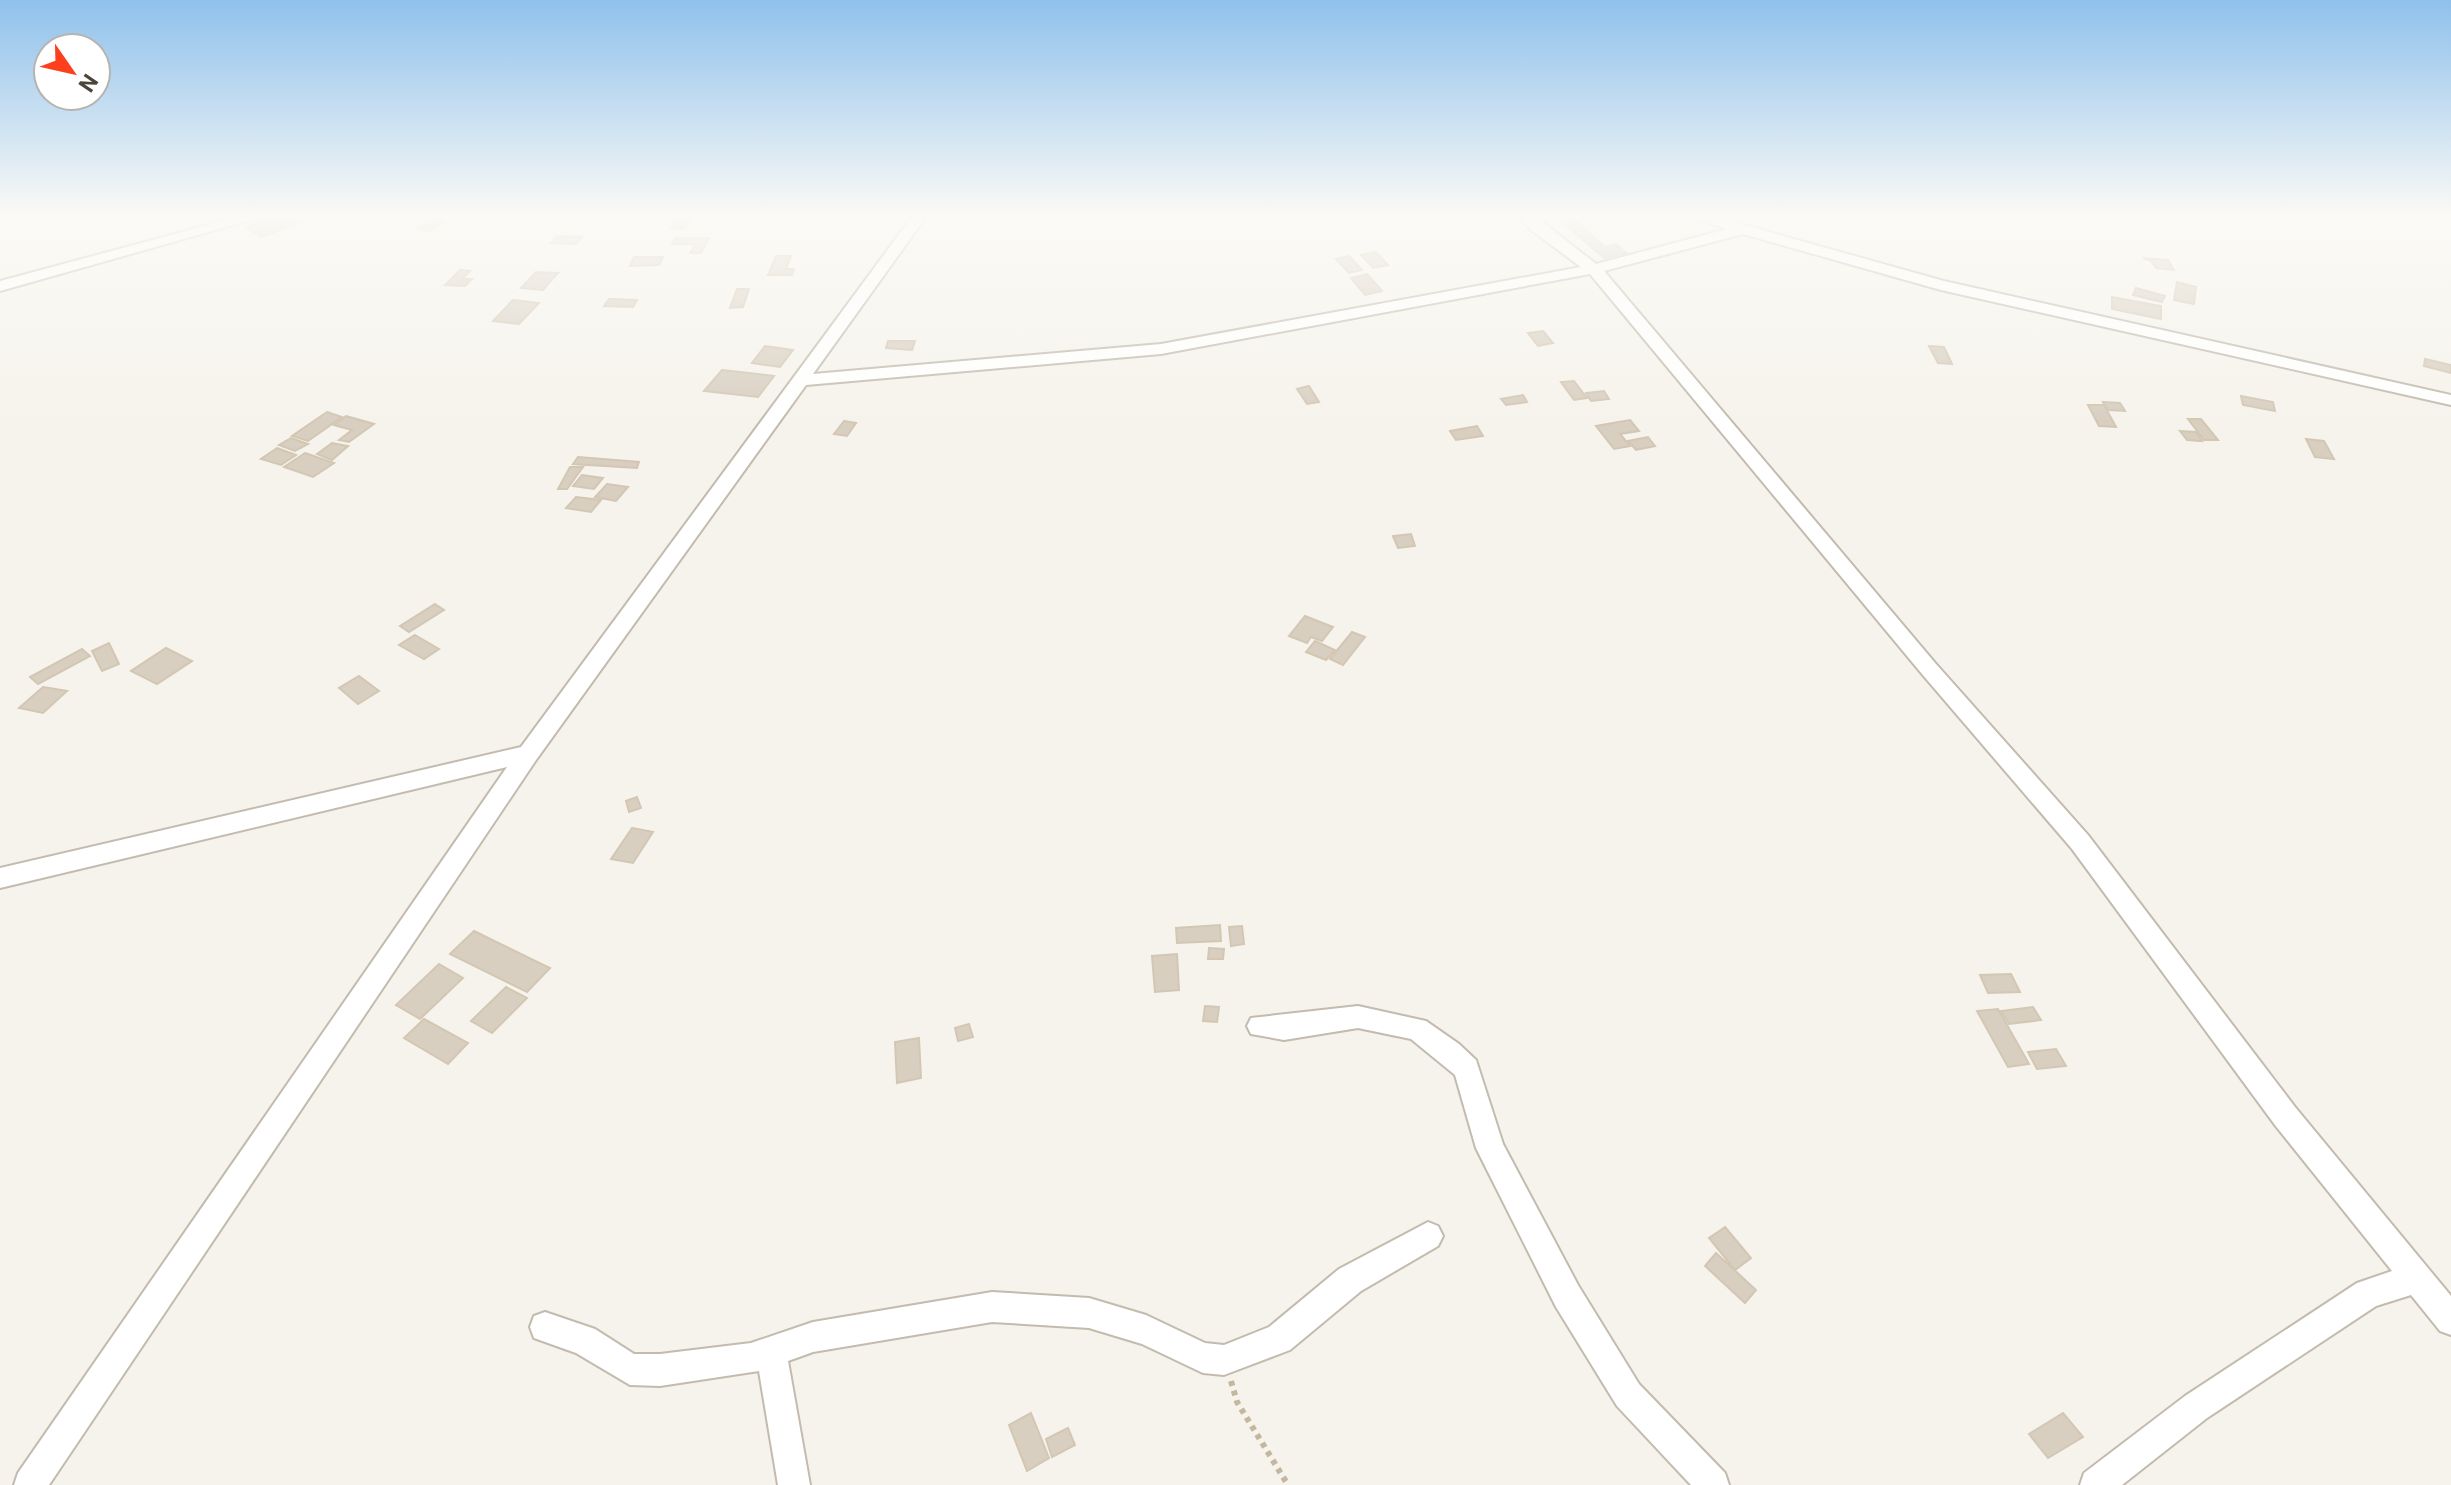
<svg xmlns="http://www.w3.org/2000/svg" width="2451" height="1485" font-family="Roboto,sans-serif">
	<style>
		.building { fill: #d8cfc1; stroke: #d3c7b4; stroke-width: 2 }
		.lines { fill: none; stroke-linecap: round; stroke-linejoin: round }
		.street-casing { stroke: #c2bbae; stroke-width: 4 }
		.path { stroke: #c4b79f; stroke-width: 6; stroke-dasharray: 5 5; stroke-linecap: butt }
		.street { fill: #fff; fill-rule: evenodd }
	</style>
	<rect width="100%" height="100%" fill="#f6f3ec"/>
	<g class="building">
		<path d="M282 214 299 223 261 237 246 227Z"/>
		<path d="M668 214 693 215 684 229 670 228 676 220H664Z"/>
		<path d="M1572 218 1605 247 1616 244 1626 253 1604 258 1561 221Z"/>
		<path d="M432 219 445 221 431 231 418 228Z"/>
		<path d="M557 236 582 237 576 244 551 243Z"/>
		<path d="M675 238H709L701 253H690L695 244H672Z"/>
		<path d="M1376 252 1388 265 1373 268 1361 255Z"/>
		<path d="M776 256H791L786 269H794L792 275H768Z"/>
		<path d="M1349 256 1362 270 1349 273 1336 259Z"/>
		<path d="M634 257H663L659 265 630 266Z"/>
		<path d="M2143 258 2168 260 2174 270 2156 268 2151 261Z"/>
		<path d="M460 270 470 271 462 279H472L465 286 445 285Z"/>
		<path d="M536 272 558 273 543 290 521 288Z"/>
		<path d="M1367 274 1382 291 1365 295 1351 278Z"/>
		<path d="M2177 282 2196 287 2194 304 2174 300Z"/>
		<path d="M2136 288 2165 296 2162 302 2133 295Z"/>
		<path d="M737 289H749L743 307 730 308Z"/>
		<path d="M2112 297 2161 306V319L2112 309Z"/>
		<path d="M609 299 637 300 633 307 604 306Z"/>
		<path d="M513 300 539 303 519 324 493 321Z"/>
		<path d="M1543 331 1553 343 1538 346 1528 333Z"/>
		<path d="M888 341H915L912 350 886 348Z"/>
		<path d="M765 346 793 350 780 367 752 363Z"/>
		<path d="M1929 346 1944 347 1952 364 1938 363Z"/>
		<path d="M2425 359 2451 365V373L2424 366Z"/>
		<path d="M722 370 749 373 774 376 758 397 704 391Z"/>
		<path d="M1574 381 1587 398 1574 400 1561 382Z"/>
		<path d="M1309 386 1319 402 1307 404 1297 389Z"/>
		<path d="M1604 391 1609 399 1591 401 1586 393Z"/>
		<path d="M1523 395 1527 402 1506 405 1501 399Z"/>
		<path d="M2241 396 2273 402 2275 411 2243 405Z"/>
		<path d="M2103 402 2120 403 2125 411 2108 410Z"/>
		<path d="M2088 405H2104L2116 427 2099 426Z"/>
		<path d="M327 412 342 417 308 441 292 436Z"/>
		<path d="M346 416 374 424 349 442 339 440 352 430 334 425Z"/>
		<path d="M2188 419H2201L2218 440H2204Z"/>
		<path d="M1630 420 1639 431 1620 434 1630 446 1614 449 1596 426Z"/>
		<path d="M844 421 856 423 847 436 834 434Z"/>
		<path d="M1477 426 1483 436 1456 440 1450 431Z"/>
		<path d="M2180 431 2196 432 2202 441 2187 440Z"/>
		<path d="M1648 437 1655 446 1636 450 1628 441Z"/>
		<path d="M291 438 308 444 295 451 279 445Z"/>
		<path d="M2306 439 2324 441 2334 459 2315 457Z"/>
		<path d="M332 443 348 446 332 460 317 454Z"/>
		<path d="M277 448 296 455 281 465 261 459Z"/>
		<path d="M305 453 334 463 313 477 284 467Z"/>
		<path d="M578 457 639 462 637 468 573 464Z"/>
		<path d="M570 467H583L567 489H558Z"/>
		<path d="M582 475 603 478 594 489 573 486Z"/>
		<path d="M607 484 628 487 616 501 595 497Z"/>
		<path d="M576 497 601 500 591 512 566 508Z"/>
		<path d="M1411 534 1415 546 1398 548 1393 536Z"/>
		<path d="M435 604 444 610 409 632 400 626Z"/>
		<path d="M1305 616 1333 627 1322 641 1311 637 1307 643 1289 636Z"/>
		<path d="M1352 632 1365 637 1343 665 1330 659Z"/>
		<path d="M415 635 439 649 424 659 399 645Z"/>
		<path d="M1315 641 1335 650 1326 660 1306 652Z"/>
		<path d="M109 643 119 664 102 671 92 651Z"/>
		<path d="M166 648 192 661 157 684 131 671Z"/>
		<path d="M82 649 90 656 38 684 30 677Z"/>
		<path d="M359 676 379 691 358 704 339 688Z"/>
		<path d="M43 687 67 691 43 713 19 708Z"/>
		<path d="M637 797 641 808 629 812 626 801Z"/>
		<path d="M632 828 653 832 633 863 611 859Z"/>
		<path d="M1220 925 1221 941 1177 943 1176 928Z"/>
		<path d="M1242 926 1244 944 1231 946 1229 927Z"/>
		<path d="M474 931 550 968 527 992 450 954Z"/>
		<path d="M1209 948 1224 949 1223 959H1208Z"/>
		<path d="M1177 954 1179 990 1155 992 1152 956Z"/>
		<path d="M439 964 463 978 420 1019 396 1005Z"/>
		<path d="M2011 974 2020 992 1988 993 1980 975Z"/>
		<path d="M506 987 527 998 492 1033 471 1021Z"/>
		<path d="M1205 1006 1219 1007 1217 1022 1203 1021Z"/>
		<path d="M2033 1007 2041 1020 2009 1024 2001 1011Z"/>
		<path d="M1998 1009 2029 1064 2008 1067 1977 1011Z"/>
		<path d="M424 1019 468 1043 448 1064 404 1038Z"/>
		<path d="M969 1024 973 1037 958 1041 955 1028Z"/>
		<path d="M919 1038 921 1078 897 1083 895 1042Z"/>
		<path d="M2056 1049 2066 1066 2037 1069 2028 1052Z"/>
		<path d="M1725 1227 1751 1258 1735 1270 1709 1238Z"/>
		<path d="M1716 1253 1756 1290 1745 1303 1705 1266Z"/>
		<path d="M1031 1413 1049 1458 1027 1471 1009 1425Z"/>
		<path d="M2063 1413 2083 1437 2048 1458 2029 1434Z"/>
		<path d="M1068 1428 1075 1445 1052 1457 1046 1439Z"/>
	</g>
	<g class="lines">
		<g class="street-casing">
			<g id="street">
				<path d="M249 214H272L0 291V281Z"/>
				<path d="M914 214H928L813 374 1161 344 1581 267 1531 230 1517 214H1532L1596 264 1727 229 1683 214H1705L1944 281 2451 395V405L1941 290 1743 234 1604 271 1936 664 2088 835 2295 1107 2451 1296V1335L2440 1331 2411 1295 2376 1306 2207 1418 2122 1485H2080L2084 1473 2185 1396 2357 1283 2392 1271 2275 1125 2072 849 1922 674 1590 274 1161 354 806 385 536 760 49 1485H14L18 1473 507 767 0 888V868L521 747Z"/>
				<path d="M1358 1006 1426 1021 1459 1044 1476 1060 1503 1144 1578 1285 1639 1384 1725 1473 1729 1485H1691L1617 1406 1556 1307 1476 1148 1455 1075 1411 1039 1358 1028 1284 1040 1251 1034 1247 1026 1251 1018Z"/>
				<path d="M1428 1222 1438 1226 1443 1236 1438 1246 1361 1291 1290 1350 1224 1375 1203 1373 1142 1344 1089 1328 992 1322 813 1352 788 1361 810 1485H778L759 1371 660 1386 630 1385 576 1353 534 1338 530 1327 534 1316 545 1312 595 1329 634 1354H660L751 1343 813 1322 992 1292 1089 1298 1146 1315 1205 1343 1224 1345 1269 1327 1339 1269Z"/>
			</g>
		</g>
		<path class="path" d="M1231 1381 1237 1402 1288 1485"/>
		<use href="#street" class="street"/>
	</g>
	<linearGradient id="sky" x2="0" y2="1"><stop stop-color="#8fc1ec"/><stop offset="0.51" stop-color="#fbfaf6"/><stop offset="1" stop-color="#fbfaf6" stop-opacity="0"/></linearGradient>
	<rect width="2451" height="422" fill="url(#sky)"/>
	<g transform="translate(72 72) rotate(124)"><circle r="38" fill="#ffffff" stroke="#b7b4b0" stroke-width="2"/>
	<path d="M0-6L14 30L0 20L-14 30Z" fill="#fc3f1d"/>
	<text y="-12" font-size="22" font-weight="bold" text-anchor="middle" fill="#4b4439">N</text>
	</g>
</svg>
